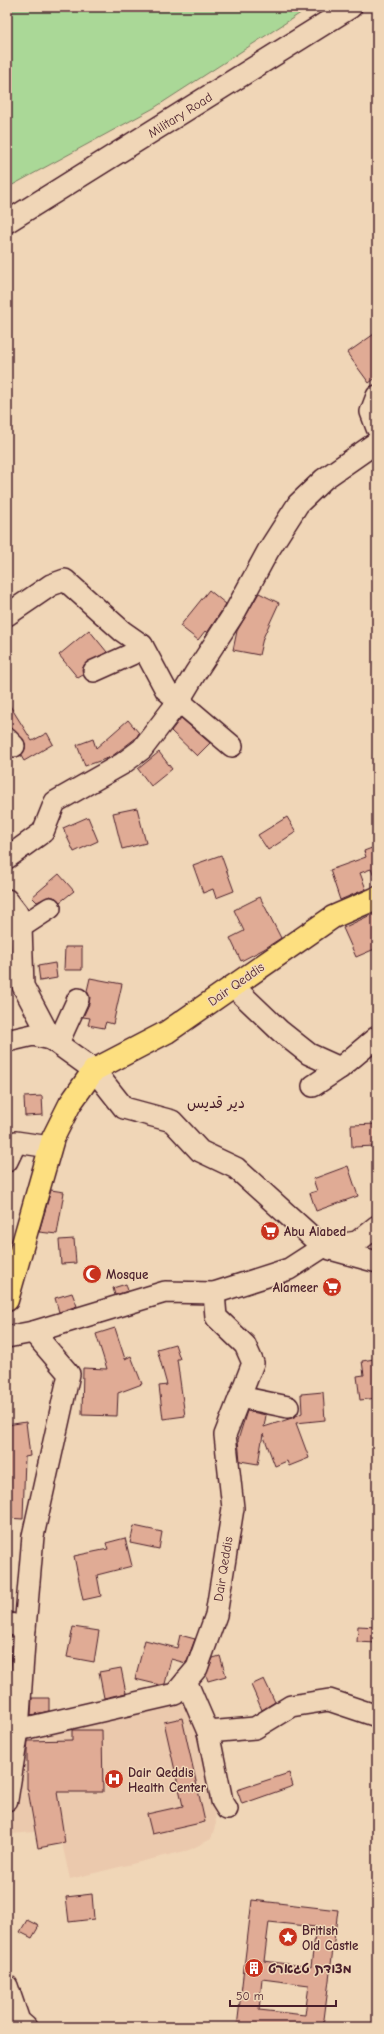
<svg xmlns="http://www.w3.org/2000/svg" width="384" height="2034" font-family="'Comic Neue','Playpen Sans Arabic','Playpen Sans Hebrew',sans-serif">
	<style>
		.built { fill: #ebc9ad }
		.green { fill: #aad897; stroke: #7a7c61 }
		.building { fill: #e0ab95; stroke: #4a1f2b; fill-rule: evenodd }
		.lines { fill: none; stroke-linecap: round; stroke-linejoin: round }
		.minor-casing { stroke: #4a1f2b; stroke-width: 24 }
		.major-casing { stroke: #4a1f2b; stroke-width: 25 }
		.minor { stroke: #f0d6b7; stroke-width: 21 }
		.major { stroke: #fddf80; stroke-width: 22 }
		.labels { text-anchor: middle; dominant-baseline: central; stroke-width: 3; stroke-linejoin: round; paint-order: stroke }
		.street-label { font-size: 13px; fill: #4a1f2b; stroke: #f0d6b7 }
		.poi-label { font-size: 13px; font-weight: bold; fill: #4a1f2b; stroke: #f0d6b7; text-anchor: start }
		.quarter-label { font-size: 15px; fill: #4a1f2b; stroke: #f0d6b7 }
	</style>
	<rect width="100%" height="100%" fill="#f0d6b7"/>
	<filter id="ink" filterUnits="userSpaceOnUse"><feTurbulence type="fractalNoise" baseFrequency=".025" numOctaves="2"/><feDisplacementMap in="SourceGraphic" scale="8" xChannelSelector="R" yChannelSelector="G"/><feConvolveMatrix kernelMatrix="1 2 1 2 8 2 1 2 1" color-interpolation-filters="sRGB"/></filter>
	<g filter="url(#ink)">
		<path class="built" d="M190 1699 205 1736 216 1823 211 1839 189 1850 70 1879 59 1830 11 1834 22 1735Z"/>
		<path class="green" d="M7 7H310L154 108 7 188Z"/>
		<g class="building">
			<path d="M377 332V377L369 383 347 353Z"/>
			<path d="M209 590 226 604 207 633 205 631 198 640 180 626Z"/>
			<path d="M259 593 279 603 263 638 259 655 233 650 237 631Z"/>
			<path d="M89 630 107 652 85 664 82 669 83 675 78 678 59 655Z"/>
			<path d="M7 701 32 741 47 733 53 744 24 761 21 756 25 749V743L15 731 7 727Z"/>
			<path d="M181 718 210 743 197 756 171 731Z"/>
			<path d="M128 720 139 733 136 738 111 757 85 766 77 745 93 739 96 748Z"/>
			<path d="M159 752 172 769 151 786 138 769Z"/>
			<path d="M137 808 146 843 122 849 113 813Z"/>
			<path d="M88 817 98 841 74 852 63 828Z"/>
			<path d="M287 817 296 832 268 850 258 835Z"/>
			<path d="M377 846V882H376L371 869 360 873 366 889 340 900 330 870 366 857 364 851Z"/>
			<path d="M221 855 234 891 216 898 213 889 203 893 193 865Z"/>
			<path d="M59 874 74 891 60 902 56 898 50 896 37 902 32 897Z"/>
			<path d="M260 897 281 938 264 949 241 961 230 938 244 931 234 910Z"/>
			<path d="M377 912V948L356 957 343 928Z"/>
			<path d="M65 947H82V970H64Z"/>
			<path d="M55 963 57 978 40 981 38 966Z"/>
			<path d="M90 978 122 984 113 1024 106 1022 104 1028 88 1025 90 1018 83 1017 89 1004 90 997 87 991Z"/>
			<path d="M42 1096 43 1115 25 1116 24 1097Z"/>
			<path d="M377 1124V1146L352 1147 351 1125Z"/>
			<path d="M348 1166 358 1196 316 1211 310 1193 317 1191 313 1179Z"/>
			<path d="M51 1190 64 1192 57 1234 39 1232Z"/>
			<path d="M74 1239 76 1263 61 1264 59 1240Z"/>
			<path d="M126 1284 128 1291 115 1295 113 1288Z"/>
			<path d="M72 1293 77 1306 59 1312 55 1298Z"/>
			<path d="M115 1328 125 1359 131 1356 142 1384 118 1393 117 1416 82 1415 83 1368 107 1369 96 1334Z"/>
			<path d="M175 1344 180 1359H177L185 1416 163 1419 159 1386 167 1385 157 1349Z"/>
			<path d="M374 1359 377 1372V1398L360 1400 357 1376 364 1375 362 1361Z"/>
			<path d="M323 1392 325 1420 296 1423 309 1458 289 1466 287 1461 275 1466 263 1434 258 1464 240 1461 238 1440 247 1411 266 1415 264 1427 292 1418 302 1413 301 1394Z"/>
			<path d="M26 1422 30 1456 25 1457 23 1519 7 1518V1425Z"/>
			<path d="M134 1526 162 1532 159 1549 130 1543Z"/>
			<path d="M125 1538 132 1566 97 1575 101 1596 83 1600 74 1556 108 1549 106 1543Z"/>
			<path d="M358 1626 377 1627V1643L357 1642Z"/>
			<path d="M73 1627 99 1631 94 1662 67 1657Z"/>
			<path d="M180 1635 195 1639 186 1663 171 1659 165 1684 160 1685 135 1679 145 1640 177 1648Z"/>
			<path d="M220 1656 226 1676 208 1681 206 1675 213 1658Z"/>
			<path d="M121 1668 126 1693 104 1698 99 1672Z"/>
			<path d="M264 1679 275 1702 262 1710 251 1685Z"/>
			<path d="M32 1698H49V1711L31 1715Z"/>
			<path d="M182 1718 205 1822 152 1834 147 1814 183 1806 164 1722Z"/>
			<path d="M72 1730H102L103 1792H57L65 1843 38 1848 28 1790H27V1752L28 1741 72 1740Z"/>
			<path d="M289 1773 293 1786 242 1804 237 1790Z"/>
			<path d="M92 1894 94 1919 69 1922 66 1897Z"/>
			<path d="M252 1900 338 1910 323 2027H237ZM269 1922 316 1927 311 1967 264 1961ZM262 1979 309 1985 305 2015 259 2010Z"/>
			<path d="M27 1920 39 1926 32 1938 20 1932Z"/>
		</g>
		<g class="lines">
			<g class="minor-casing">
				<g id="minor">
					<path d="M7 222 351 7"/>
					<path d="M377 396 371 412 377 428"/>
					<path d="M7 615 51 585 65 580 122 631 142 645 166 690 232 746"/>
					<path d="M94 671 132 654 142 645"/>
					<path d="M7 739 14 746"/>
					<path d="M7 858 43 832 55 802 122 764 142 749 178 702 196 672 235 612 268 551 298 504 324 479 377 442"/>
					<path d="M7 900 17 913 21 927 23 986 51 1039 94 1070 124 1108 172 1121 200 1151 236 1168 323 1247 289 1269 214 1293 165 1292 33 1332 7 1337"/>
					<path d="M21 927 50 908"/>
					<path d="M233 986 280 1031 309 1054 340 1068"/>
					<path d="M7 1041 33 1035 51 1039"/>
					<path d="M58 1043 78 999"/>
					<path d="M313 1086 340 1068 377 1037"/>
					<path d="M7 1161 16 1142 50 1147"/>
					<path d="M323 1247 357 1242 377 1226"/>
					<path d="M330 1249 377 1262"/>
					<path d="M240 1397 288 1407"/>
					<path d="M7 1623 25 1628"/>
					<path d="M186 1681 208 1732 222 1801 227 1809"/>
					<path d="M18 1730 175 1694 197 1668 216 1615 233 1508 225 1435 253 1363 245 1345 216 1317 214 1293"/>
					<path d="M208 1732 255 1728 291 1706 329 1700 377 1716"/>
					<path d="M7 1800 18 1730 25 1628 33 1536 69 1374 33 1332"/>
					<path d="M7 1986 19 2021 26 2027"/>
				</g>
			</g>
			<g class="major-casing">
				<path id="major" d="M7 1300 53 1138 70 1104 94 1070 167 1032 333 917 377 898"/>
			</g>
			<use href="#minor" class="minor"/>
			<use href="#major" class="major"/>
		</g>
	</g>
	<defs>
		<g id="supermarket-disc" transform="scale(1)"><circle r="9.5" fill="#c8321e" stroke="#f0d6b7"/><path d="M-6-5.5h2.5l.6 2H6L4.5 2H-2.5L-4.4-4H-6ZM-1.5 3.2a1.3 1.3 0 1 0 .1 0ZM3 3.2a1.3 1.3 0 1 0 .1 0Z" fill="#fff"/></g>
		<g id="mosque-disc" transform="scale(1)"><circle r="9.5" fill="#c8321e" stroke="#f0d6b7"/><path d="M3.5-4.9A6 6 0 1 0 3.5 4.9A5 5 0 1 1 3.5-4.9Z" fill="#fff"/></g>
		<g id="hospital-disc" transform="scale(1)"><circle r="9.5" fill="#c8321e" stroke="#f0d6b7"/><path d="M-5-5h3v3.5h4V-5h3V5h-3V1.5h-4V5h-3Z" fill="#fff"/></g>
		<g id="sight-disc" transform="scale(1)"><circle r="9.5" fill="#c8321e" stroke="#f0d6b7"/><path d="M0-6L1.8-2.2L6-1.7L2.9 1.2L3.7 5.4L0 3.3L-3.7 5.4L-2.9 1.2L-6-1.7L-1.8-2.2Z" fill="#fff"/></g>
		<g id="building-disc" transform="scale(1)"><circle r="9.5" fill="#c8321e" stroke="#f0d6b7"/><path d="M-4-6H4V6H1V3H-1V6H-4ZM-2.5-4.3h1.7v1.8h-1.7ZM.8-4.3h1.7v1.8H.8ZM-2.5-1h1.7V.8h-1.7ZM.8-1h1.7V.8H.8Z" fill="#fff"/></g>
	</defs>
	<g fill-rule="evenodd">
		<use href="#supermarket-disc" x="270" y="1231"/>
		<use href="#mosque-disc" x="92" y="1274"/>
		<use href="#supermarket-disc" x="332" y="1287"/>
		<use href="#hospital-disc" x="114" y="1779"/>
		<use href="#sight-disc" x="288" y="1937"/>
		<use href="#building-disc" x="254" y="1968"/>
	</g>
	<g class="labels">
		<g class="street-label">
			<text transform="translate(180 115) rotate(-32)">Military Road</text>
			<text transform="translate(236 984) rotate(-35)">Dair Qeddis</text>
			<text transform="translate(223 1569) rotate(-81)">Dair Qeddis</text>
		</g>
		<g class="poi-label">
			<text x="284" y="1231">Abu Alabed</text>
			<text x="106" y="1274">Mosque</text>
			<text x="318" y="1287" text-anchor="end">Alameer</text>
			<text x="128" y="1772">Dair Qeddis<tspan x="128" dy="15">Health Center</tspan></text>
			<text x="302" y="1930">British<tspan x="302" dy="15">Old Castle</tspan></text>
			<text x="268" y="1968">מצודת טגארט</text>
		</g>
		<g class="quarter-label">
			<text x="216" y="1103">دير قديس</text>
		</g>
	</g>
	<rect width="384" height="2034" fill="none" stroke="#f0d6b7" stroke-width="24"/>
	<rect x="12" y="12" width="360" height="2010" fill="none" stroke="#4a1f2b" stroke-width="1.5" filter="url(#ink)"/>
	<path d="M230 2000v6h106v-6" fill="none" stroke="#4a1f2b" stroke-width="2"/>
	<text x="236" y="2000" font-size="12" fill="#4a1f2b" stroke="#f0d6b7" stroke-width="3" paint-order="stroke">50 m</text>
</svg>
